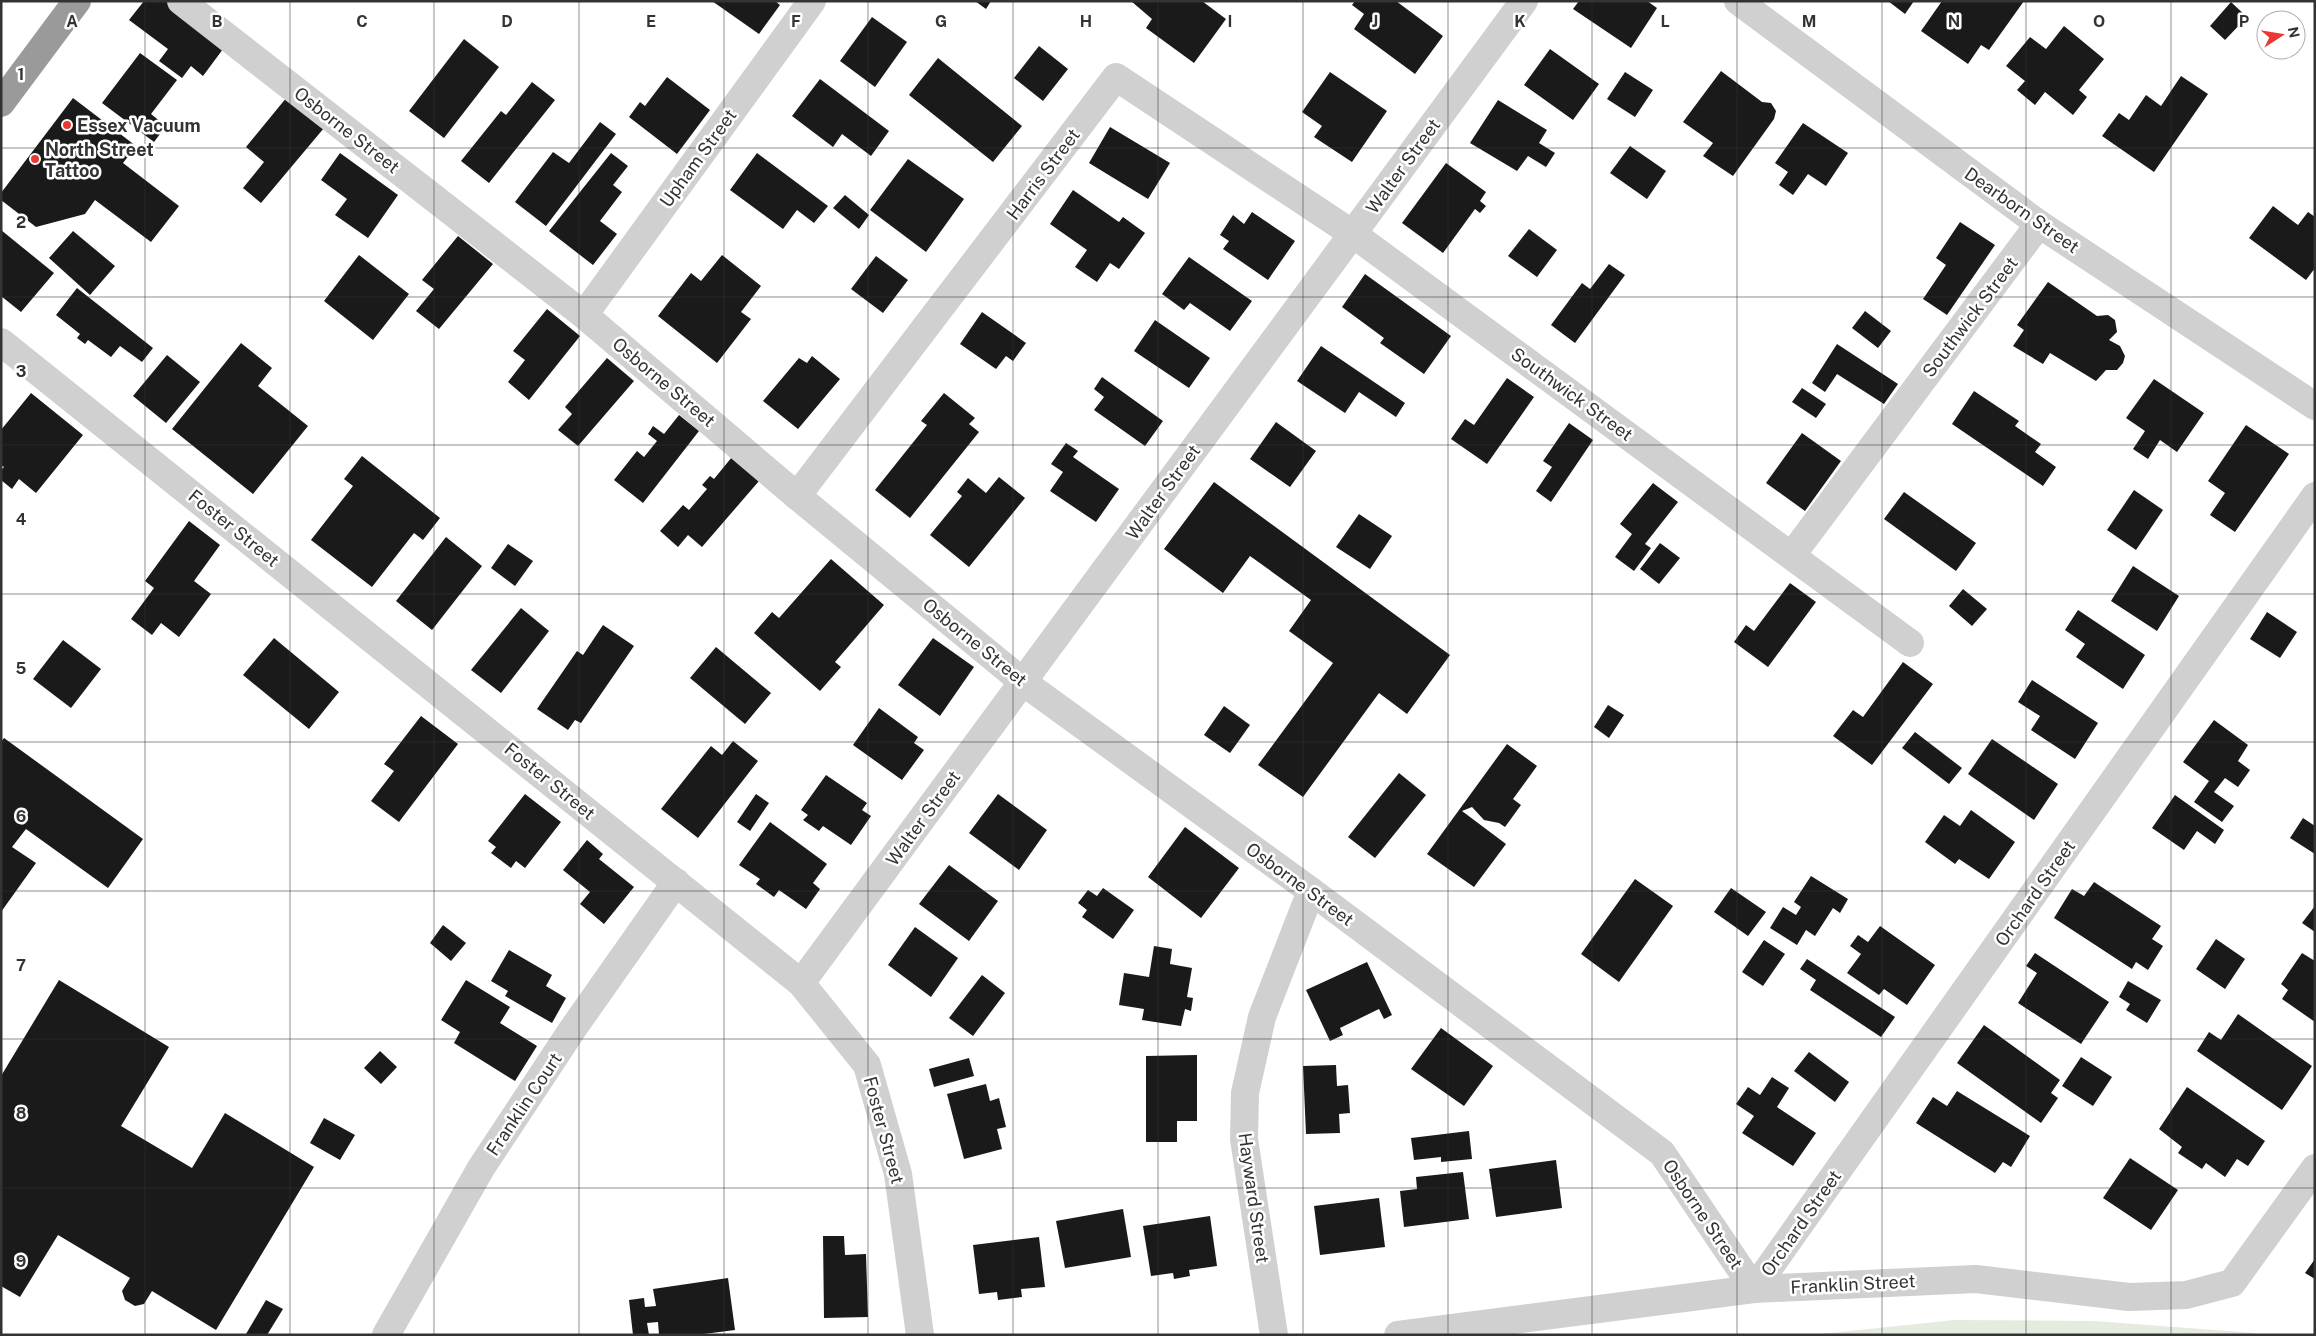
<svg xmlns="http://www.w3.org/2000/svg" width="2316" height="1336" font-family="'Public Sans',sans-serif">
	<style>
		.green { fill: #e5ecdf }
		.building { fill: #1a1a1a }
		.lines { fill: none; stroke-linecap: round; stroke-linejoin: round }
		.minor { stroke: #d0d0d0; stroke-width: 28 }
		.highway { stroke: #9a9a9a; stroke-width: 28 }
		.grid { fill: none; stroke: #333; stroke-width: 1; stroke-opacity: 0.55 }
		.poi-dot { fill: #ea3935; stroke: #fff; stroke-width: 2 }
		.labels { text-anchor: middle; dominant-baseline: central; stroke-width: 5; stroke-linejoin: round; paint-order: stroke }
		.poi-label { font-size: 18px; font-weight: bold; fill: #333; stroke: #fff; text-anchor: start }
		.street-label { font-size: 18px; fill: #333; stroke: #fff }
		.grid-label { font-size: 16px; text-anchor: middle; font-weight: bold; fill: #333; stroke: #fff; stroke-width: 5; stroke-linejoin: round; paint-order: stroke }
	</style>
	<rect width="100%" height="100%" fill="#fff"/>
	<path class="green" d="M1955 1320 2094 1321 2255 1333 2254 1335H1811Z"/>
	<g class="building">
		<path d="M144 1H168L226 45 203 76 191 66 182 78 159 61 168 49 129 20Z"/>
		<path d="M712 1H775L780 5 759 34Z"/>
		<path d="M975 1H991L986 9Z"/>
		<path d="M1131 1H1202L1226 19 1194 63 1146 28 1152 19Z"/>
		<path d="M1355 1H1396L1443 36 1415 74 1354 29 1364 14 1352 5Z"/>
		<path d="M1579 1H1647L1657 8 1631 48 1573 9Z"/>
		<path d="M1888 1H1914L1905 14Z"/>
		<path d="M1942 1H2024L1989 50 1981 45 1968 64 1921 31Z"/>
		<path d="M2231 2 2247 17 2225 40 2210 26Z"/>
		<path d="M872 17 907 42 875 87 840 61Z"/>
		<path d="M2064 26 2104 59 2079 90 2087 97 2073 115 2045 92 2035 105 2017 90 2025 81 2006 66 2030 37 2046 49Z"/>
		<path d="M464 39 499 67 444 138 409 111Z"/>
		<path d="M1039 46 1068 69 1043 101 1014 78Z"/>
		<path d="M1550 49 1599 84 1573 120 1524 85Z"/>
		<path d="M140 53 177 80 151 114 166 126 154 142 102 103Z"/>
		<path d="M938 58 1022 126 993 162 909 95Z"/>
		<path d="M1721 71 1762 102 1771 103 1776 111 1774 119 1733 176 1703 156 1713 143 1683 122Z"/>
		<path d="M1330 72 1387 111 1352 162 1314 137 1322 126 1302 112Z"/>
		<path d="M1625 72 1653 90 1635 117 1607 99Z"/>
		<path d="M2181 76 2208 94 2154 172 2102 136 2119 113 2129 120 2146 95 2161 106Z"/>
		<path d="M667 77 710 110 677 154 629 117 640 102 645 106Z"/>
		<path d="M820 79 889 131 871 156 842 134 833 147 792 116Z"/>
		<path d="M532 82 555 100 489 183 461 161 501 111 506 115Z"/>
		<path d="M287 97 324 128 261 203 243 188 264 162 246 147Z"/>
		<path d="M73 98 136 146 123 163 179 206 151 242 95 200 85 214 36 227 1 200V193Z"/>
		<path d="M1498 100 1547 130 1539 143 1555 153 1546 167 1528 156 1517 171 1470 143Z"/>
		<path d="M600 122 616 134 546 226 515 202 553 152 569 163Z"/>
		<path d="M1803 123 1848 153 1826 186 1808 174 1793 195 1779 185 1788 172 1775 163Z"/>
		<path d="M1110 127 1170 163 1148 199 1089 163Z"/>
		<path d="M1630 146 1666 171 1647 199 1610 173Z"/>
		<path d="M340 153 398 195 368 238 335 215 347 199 321 180Z"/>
		<path d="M611 153 628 166 613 185 622 192 600 221 617 234 593 265 549 231Z"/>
		<path d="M757 153 828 206 814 223 797 210 783 229 730 190Z"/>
		<path d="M908 159 964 199 926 252 870 210Z"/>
		<path d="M1446 163 1486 192 1480 201 1486 206 1480 213 1475 209 1443 253 1402 223Z"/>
		<path d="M1073 190 1119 222 1123 217 1145 233 1119 269 1110 263 1097 282 1075 267 1087 250 1050 224Z"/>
		<path d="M845 195 869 215 859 229 833 208Z"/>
		<path d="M2273 206 2298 225 2308 212 2315 217V268L2306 280 2249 238Z"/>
		<path d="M1252 212 1295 241 1268 280 1223 249 1229 241 1220 235 1233 215 1244 224Z"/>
		<path d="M1960 222 1995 245 1947 315 1923 299 1946 265 1936 258Z"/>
		<path d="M1529 229 1557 250 1537 277 1508 256Z"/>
		<path d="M1 230 54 273 21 312 1 296Z"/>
		<path d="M73 231 115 266 90 295 49 258Z"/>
		<path d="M458 236 493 264 439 329 416 311 434 289 422 280Z"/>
		<path d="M359 255 409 294 373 340 324 301Z"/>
		<path d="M722 255 761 286 741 312 751 319 717 363 658 316 691 273 701 281Z"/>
		<path d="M876 256 908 280 883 313 851 289Z"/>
		<path d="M1189 257 1252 301 1230 331 1190 303 1184 310 1162 294Z"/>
		<path d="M1609 264 1625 275 1575 343 1551 325 1582 283 1590 289Z"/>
		<path d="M1365 274 1451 336 1424 374 1380 343 1384 338 1342 307Z"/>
		<path d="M2048 282 2097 316 2108 315 2115 320 2117 332 2109 340 2120 346 2125 356 2123 363 2117 370H2106L2096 381 2050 353 2043 364 2013 346 2024 330 2017 325Z"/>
		<path d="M77 288 153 348 142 362 120 346 111 357 88 340 85 344 77 338 80 334 56 315Z"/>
		<path d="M547 309 580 336 529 400 508 382 525 360 513 351Z"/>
		<path d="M1865 311 1891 331 1878 348 1852 328Z"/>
		<path d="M982 312 1026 343 1013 361 1006 356 996 369 960 344Z"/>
		<path d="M1155 320 1210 358 1189 388 1134 351Z"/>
		<path d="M241 343 272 368 258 386 308 426 253 494 172 429Z"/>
		<path d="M1837 344 1898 384 1884 404 1837 374 1825 392 1812 383Z"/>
		<path d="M1321 346 1405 403 1396 417 1359 392 1345 413 1297 381Z"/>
		<path d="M167 355 200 382 166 423 133 396Z"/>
		<path d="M812 356 840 379 798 429 763 401 799 358 807 363Z"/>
		<path d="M607 358 634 381 578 446 558 430 572 414 565 407Z"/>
		<path d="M1102 377 1163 421 1145 446 1094 410 1104 397 1094 389Z"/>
		<path d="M1507 378 1534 397 1487 464 1451 439 1465 419 1474 425Z"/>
		<path d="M2154 379 2204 413 2177 452 2160 440 2148 459 2133 449 2145 431 2126 418Z"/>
		<path d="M1802 388 1826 404 1816 418 1792 402Z"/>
		<path d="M1974 391 2019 421 2015 426 2041 444 2035 452 2056 467 2043 486 1952 424Z"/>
		<path d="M31 393 83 435 36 493 19 479 12 489 1 480V470L4 467 1 465V430Z"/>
		<path d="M944 393 975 418 969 424 979 432 910 518 875 490 927 425 921 421Z"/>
		<path d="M679 415 699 431 643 503 614 480 637 451 644 457 657 441 648 434 653 426 664 434Z"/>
		<path d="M1276 422 1316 451 1290 487 1250 459Z"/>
		<path d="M1569 423 1593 440 1551 502 1536 491 1552 467 1543 461Z"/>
		<path d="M2246 425 2289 454 2235 532 2210 515 2225 493 2208 481Z"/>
		<path d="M1802 433 1841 461 1805 511 1766 483Z"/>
		<path d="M1066 443 1078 451 1073 457 1119 489 1096 522 1050 491 1063 472 1051 464Z"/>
		<path d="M362 456 440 518 423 540 414 533 372 587 311 540 353 486 344 479Z"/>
		<path d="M732 457 759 481 702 547 688 535 678 547 660 531 683 505 689 510 707 489 702 485 710 476 714 479Z"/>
		<path d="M999 477 1025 498 969 567 930 535 962 496 957 492 968 478 986 493Z"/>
		<path d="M1214 482 1450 655 1407 714 1379 693 1303 797 1258 765 1333 663 1289 631 1311 600 1250 556 1223 593 1164 549Z"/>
		<path d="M1653 483 1678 502 1645 544 1651 548 1634 571 1615 557 1632 534 1620 524Z"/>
		<path d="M2134 490 2163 510 2136 550 2107 530Z"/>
		<path d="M1904 492 1976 543 1956 571 1884 519Z"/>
		<path d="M1359 514 1392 536 1370 569 1336 547Z"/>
		<path d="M189 521 220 545 194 581 211 594 179 637 161 623 152 635 131 619 154 588 145 581Z"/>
		<path d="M446 537 482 566 432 630 396 601Z"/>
		<path d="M1660 543 1680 558 1659 584 1640 569Z"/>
		<path d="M508 544 533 561 515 586 491 568Z"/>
		<path d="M831 559 884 605 835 662 841 667 820 691 754 633 772 612 779 618Z"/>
		<path d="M2133 566 2179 596 2157 631 2111 601Z"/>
		<path d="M1790 583 1816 602 1768 667 1734 642 1746 625 1754 631Z"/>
		<path d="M1963 589 1987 609 1972 626 1949 606Z"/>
		<path d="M521 608 549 631 501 693 471 670Z"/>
		<path d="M2078 610 2145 655 2123 689 2076 657 2085 644 2065 630Z"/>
		<path d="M2267 612 2297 632 2280 658 2250 639Z"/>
		<path d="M603 625 634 646 581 723 575 720 568 730 537 709 577 651 583 655Z"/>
		<path d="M274 638 339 692 309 729 243 675Z"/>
		<path d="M933 638 974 667 940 716 898 685Z"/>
		<path d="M63 640 101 669 71 708 33 679Z"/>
		<path d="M716 647 771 693 745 724 690 678Z"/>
		<path d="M1903 662 1933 684 1872 765 1833 736 1853 710 1863 717Z"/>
		<path d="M2032 680 2098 723 2075 759 2031 730 2040 716 2018 702Z"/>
		<path d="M1608 705 1624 715 1609 738 1594 727Z"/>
		<path d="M1224 706 1250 725 1230 753 1204 735Z"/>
		<path d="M879 708 918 737 914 743 924 750 902 780 853 745Z"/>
		<path d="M421 716 458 744 399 822 371 801 394 771 384 764Z"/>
		<path d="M2214 720 2248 745 2238 761 2250 770 2238 787 2225 778 2214 792 2234 806 2222 822 2194 802 2209 781 2183 762Z"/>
		<path d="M1915 732 1962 768 1949 784 1902 748Z"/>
		<path d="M4 738 143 839 108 888 26 829 12 847 36 863 1 912V742Z"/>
		<path d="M1992 739 2058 784 2034 820 1968 774Z"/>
		<path d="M733 741 758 761 698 838 661 809 711 746 722 755Z"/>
		<path d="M1507 744 1537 766 1513 799 1521 805 1505 827 1499 823 1484 820 1472 807 1462 811 1506 844 1474 887 1427 854Z"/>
		<path d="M1399 773 1426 795 1375 858 1348 837Z"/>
		<path d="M826 775 867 803 862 810 871 816 851 845 823 826 819 831 803 820 808 815 801 810Z"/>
		<path d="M525 794 561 822 525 868 516 861 511 868 491 853 496 847 488 841Z"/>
		<path d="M756 794 769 803 750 831 737 822Z"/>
		<path d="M998 794 1047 830 1019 870 969 833Z"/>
		<path d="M2175 795 2224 830 2215 844 2197 831 2184 850 2152 828Z"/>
		<path d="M1971 810 2015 842 1989 879 1959 859 1955 864 1925 842 1944 815 1960 826Z"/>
		<path d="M2303 818 2315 826V854L2290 838Z"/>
		<path d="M770 822 827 864 813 883 820 889 806 909 779 890 774 897 756 884 760 879 739 865Z"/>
		<path d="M1185 827 1239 868 1201 918 1148 877Z"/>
		<path d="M587 840 603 854 599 859 634 887 604 924 580 904 590 892 563 870Z"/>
		<path d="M949 865 998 901 969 941 919 904Z"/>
		<path d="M1811 876 1848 899 1840 913 1833 908 1815 936 1806 930 1797 945 1770 928 1783 907 1796 915 1801 907 1794 902Z"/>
		<path d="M1635 879 1673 906 1619 982 1581 954Z"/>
		<path d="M2094 882 2161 926 2152 939 2163 946 2148 970 2136 962 2132 969 2054 918 2072 889 2084 896Z"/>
		<path d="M1103 888 1134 910 1113 939 1082 917 1087 910 1078 903 1088 890 1097 896Z"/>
		<path d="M1731 888 1766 912 1748 936 1714 912Z"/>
		<path d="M2315 906V932L2302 923Z"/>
		<path d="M443 925 466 943 451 961 430 943Z"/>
		<path d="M1880 926 1935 965 1907 1005 1884 989 1879 995 1847 973 1861 954 1850 946 1858 935 1868 942Z"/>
		<path d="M915 927 958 958 931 997 888 965Z"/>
		<path d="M2216 939 2245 959 2225 989 2196 969Z"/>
		<path d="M1764 940 1785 954 1763 986 1742 972Z"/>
		<path d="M1154 946 1172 949 1170 964 1192 968 1187 997 1193 998 1191 1011 1185 1009 1181 1026 1142 1020 1144 1009 1119 1005 1124 973 1149 977Z"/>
		<path d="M509 950 552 975 546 986 566 998 552 1023 505 996 508 991 491 981Z"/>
		<path d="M2035 953 2109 1002 2081 1044 2018 1003 2037 973 2026 966Z"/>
		<path d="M2302 953 2315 961V1022L2282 999 2288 990 2281 984Z"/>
		<path d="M1807 959 1895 1017 1881 1037 1810 990 1816 980 1800 969Z"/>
		<path d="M1367 962 1392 1015 1384 1019 1379 1009 1340 1028 1343 1035 1330 1041 1306 990Z"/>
		<path d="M982 975 1005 993 973 1036 949 1018Z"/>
		<path d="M59 980 169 1047 121 1126 192 1168 225 1113 314 1167 216 1330 152 1291 144 1304 135 1306 125 1300 122 1291 130 1278 58 1235 20 1297 1 1286V1076Z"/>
		<path d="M466 980 510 1007 500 1023 537 1046 515 1081 454 1043 460 1032 441 1020Z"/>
		<path d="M2128 981 2161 1000 2147 1023 2126 1010 2130 1004 2119 997Z"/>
		<path d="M2238 1014 2312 1066 2282 1110 2197 1051 2209 1032 2221 1040Z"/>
		<path d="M1984 1025 2060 1080 2051 1093 2058 1098 2041 1123 1957 1063Z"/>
		<path d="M1441 1028 1493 1066 1464 1106 1411 1069Z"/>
		<path d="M380 1051 397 1067 381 1084 364 1068Z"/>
		<path d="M1809 1052 1849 1082 1835 1102 1794 1071Z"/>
		<path d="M1197 1055V1121H1177V1142H1146V1056Z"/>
		<path d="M2081 1057 2112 1077 2093 1106 2062 1086Z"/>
		<path d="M969 1058 974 1076 934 1087 929 1069Z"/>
		<path d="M1336 1065 1337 1086 1348 1085 1350 1113 1339 1114 1340 1133 1306 1134 1303 1066Z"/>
		<path d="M1772 1077 1789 1088 1777 1107 1816 1133 1793 1166 1742 1133 1754 1116 1736 1104 1748 1087 1760 1095Z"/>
		<path d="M986 1084 990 1101 999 1098 1006 1127 997 1129 1002 1149 964 1159 947 1094Z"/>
		<path d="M2187 1087 2265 1141 2248 1166 2237 1159 2225 1177 2206 1163 2202 1169 2178 1153 2182 1147 2159 1129Z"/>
		<path d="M1957 1091 2030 1136 2011 1167 2003 1162 1995 1173 1916 1123 1933 1097 1947 1106Z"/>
		<path d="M324 1118 355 1135 340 1160 310 1143Z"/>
		<path d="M1469 1131 1472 1159 1441 1162V1157L1414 1160 1411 1138Z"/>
		<path d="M2130 1158 2178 1190 2151 1230 2103 1198Z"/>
		<path d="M1556 1160 1562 1208 1496 1217 1489 1169Z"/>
		<path d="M1463 1172 1469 1219 1404 1227 1400 1191 1417 1189 1416 1177Z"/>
		<path d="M1379 1198 1385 1247 1320 1255 1314 1206Z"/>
		<path d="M1123 1209 1131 1257 1065 1268 1056 1221Z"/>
		<path d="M1210 1216 1217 1266 1189 1270 1190 1276 1174 1279 1173 1273 1151 1276 1143 1226Z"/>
		<path d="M823 1236H844L845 1255 866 1254 868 1317 824 1318Z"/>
		<path d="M1039 1237 1045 1287 1021 1289 1022 1297 998 1300 997 1292 979 1294 973 1245Z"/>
		<path d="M2315 1259V1279L2305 1273Z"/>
		<path d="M728 1278 735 1330 696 1335H659L658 1322 647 1323 649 1335H633L629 1300 644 1298 645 1307 656 1306 653 1289Z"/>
		<path d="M266 1300 283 1309 267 1335H247L246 1334Z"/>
	</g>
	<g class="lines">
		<g class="minor">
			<path d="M181 1 584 315 797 496 1023 682 1311 891 1662 1153 1754 1289 2315 496"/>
			<path d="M1738 1 2039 224 2315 406"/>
			<path d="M584 315 812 1"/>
			<path d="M1 342 801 983 867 1065 898 1174 920 1335"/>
			<path d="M797 496 1116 77 1353 234 1910 643"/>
			<path d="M1792 555 2039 224"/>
			<path d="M801 983 1524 1"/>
			<path d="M386 1335 481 1168 572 1030 676 882"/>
			<path d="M1274 1335 1244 1139 1245 1093 1262 1017 1311 891"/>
			<path d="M1398 1335 1754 1289 1976 1279 2129 1297 2186 1295 2232 1283 2315 1168"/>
		</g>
		<path class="highway" d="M1 103 77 1"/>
	</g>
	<path class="grid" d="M145 1V1335M290 1V1335M434 1V1335M579 1V1335M724 1V1335M868 1V1335M1013 1V1335M1158 1V1335M1303 1V1335M1448 1V1335M1592 1V1335M1737 1V1335M1882 1V1335M2026 1V1335M2171 1V1335M1 148H2315M1 297H2315M1 445H2315M1 594H2315M1 742H2315M1 891H2315M1 1039H2315M1 1188H2315"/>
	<g class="poi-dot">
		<circle cx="67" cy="125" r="5"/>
		<circle cx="35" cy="159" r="5"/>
	</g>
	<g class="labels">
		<g class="poi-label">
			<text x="77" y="125">Essex Vacuum</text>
			<text x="45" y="149">North Street<tspan x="45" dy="21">Tattoo</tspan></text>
		</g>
		<g class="street-label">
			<text transform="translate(347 130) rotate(38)">Osborne Street</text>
			<text transform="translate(698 158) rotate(-54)">Upham Street</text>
			<text transform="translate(1403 166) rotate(-54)">Walter Street</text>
			<text transform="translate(1043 174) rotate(-53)">Harris Street</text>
			<text transform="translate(2022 210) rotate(35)">Dearborn Street</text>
			<text transform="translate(1970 317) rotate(-53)">Southwick Street</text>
			<text transform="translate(664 382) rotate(40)">Osborne Street</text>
			<text transform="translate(1572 394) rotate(36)">Southwick Street</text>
			<text transform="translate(1163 492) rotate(-54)">Walter Street</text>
			<text transform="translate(234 528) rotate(39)">Foster Street</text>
			<text transform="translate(975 642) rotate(39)">Osborne Street</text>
			<text transform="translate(550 781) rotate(39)">Foster Street</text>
			<text transform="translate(923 818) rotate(-54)">Walter Street</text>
			<text transform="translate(1300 884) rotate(36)">Osborne Street</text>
			<text transform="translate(2035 893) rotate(-55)">Orchard Street</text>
			<text transform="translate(524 1104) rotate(-56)">Franklin Court</text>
			<text transform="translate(884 1130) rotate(75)">Foster Street</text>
			<text transform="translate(1254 1198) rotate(82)">Hayward Street</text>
			<text transform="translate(1703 1214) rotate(56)">Osborne Street</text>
			<text transform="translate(1801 1223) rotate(-55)">Orchard Street</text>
			<text transform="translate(1853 1284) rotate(-3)">Franklin Street</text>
		</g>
	</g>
	<g class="grid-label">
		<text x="72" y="27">A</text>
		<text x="217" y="27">B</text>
		<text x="362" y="27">C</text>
		<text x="507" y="27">D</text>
		<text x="651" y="27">E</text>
		<text x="796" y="27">F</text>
		<text x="941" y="27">G</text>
		<text x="1086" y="27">H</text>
		<text x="1230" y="27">I</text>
		<text x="1375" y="27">J</text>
		<text x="1520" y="27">K</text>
		<text x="1665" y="27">L</text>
		<text x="1809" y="27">M</text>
		<text x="1954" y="27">N</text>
		<text x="2099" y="27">O</text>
		<text x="2244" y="27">P</text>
		<text x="21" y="80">1</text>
		<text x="21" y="228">2</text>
		<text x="21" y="377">3</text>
		<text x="21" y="525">4</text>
		<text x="21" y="674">5</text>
		<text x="21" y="822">6</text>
		<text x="21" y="971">7</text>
		<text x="21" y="1119">8</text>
		<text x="21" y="1267">9</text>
	</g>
	<rect width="2316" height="1336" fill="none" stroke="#333333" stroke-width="5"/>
	<g transform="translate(2281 35) rotate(78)"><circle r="24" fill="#ffffff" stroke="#adadad"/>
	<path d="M0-4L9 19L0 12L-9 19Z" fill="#ea3935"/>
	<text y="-8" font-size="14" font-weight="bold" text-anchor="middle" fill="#333333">N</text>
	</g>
</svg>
